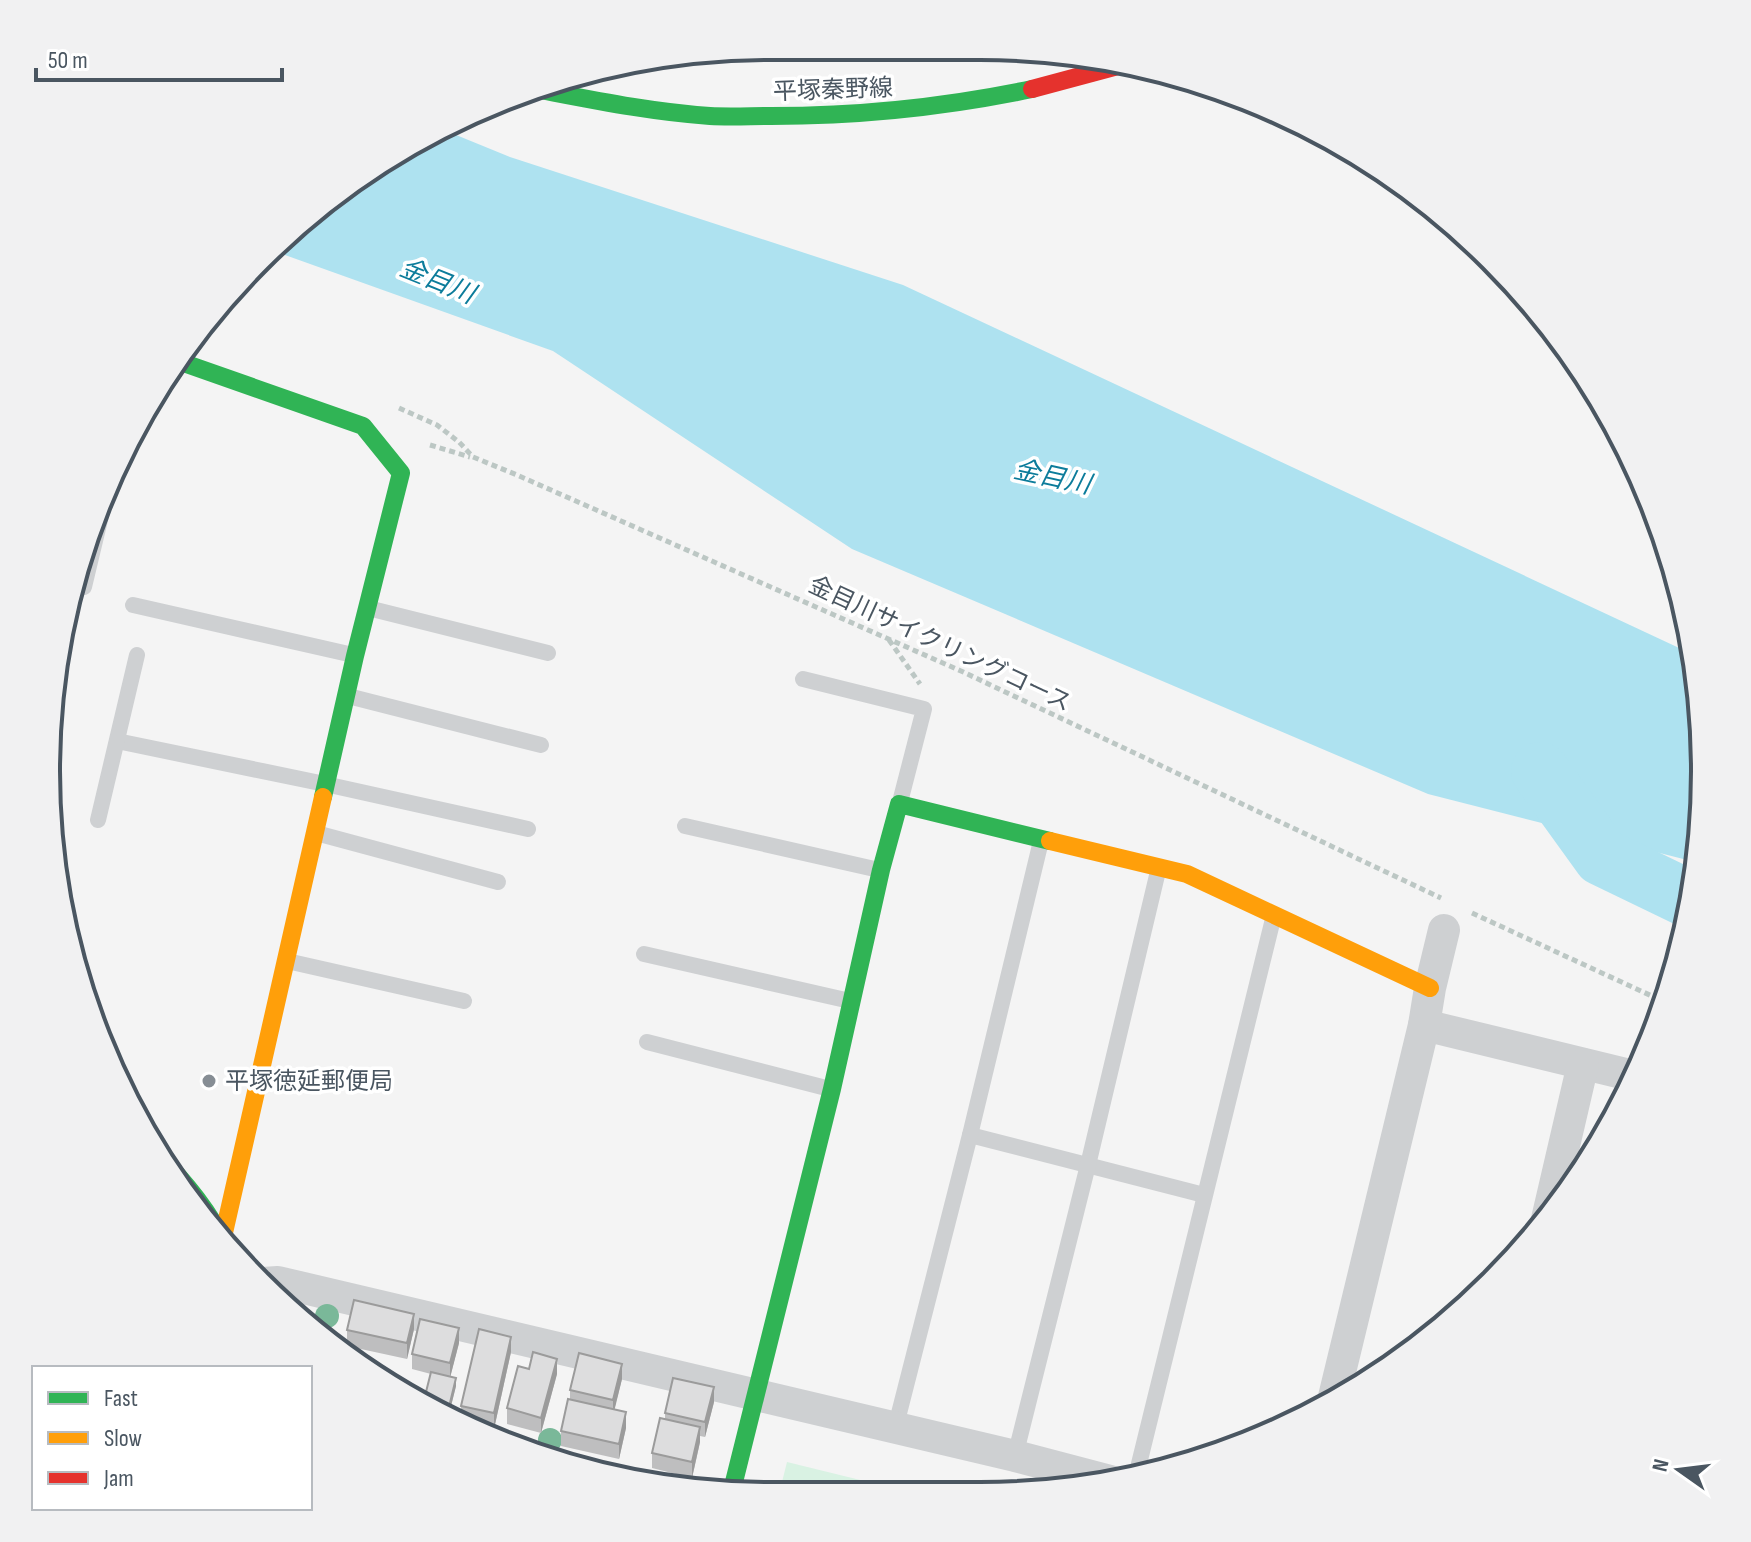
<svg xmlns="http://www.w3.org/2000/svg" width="1751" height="1542" font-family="'Sofia Sans Condensed','Noto Sans JP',sans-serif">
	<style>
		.green { fill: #d9f2e3 }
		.water { fill: #aee2f0 }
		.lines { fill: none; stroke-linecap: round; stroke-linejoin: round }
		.river { stroke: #aee2f0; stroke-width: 58 }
		.path { stroke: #bcc7c4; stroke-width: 5; stroke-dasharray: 6 4; stroke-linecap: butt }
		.lane { stroke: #ced0d2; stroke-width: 16 }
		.street { stroke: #ced0d2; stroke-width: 32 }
		.fast { stroke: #30b455; stroke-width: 18 }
		.slow { stroke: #ff9f0a; stroke-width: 18 }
		.jam { stroke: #e5322d; stroke-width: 18 }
		.tree { fill: #7ab899 }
		.wall { fill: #bebebf }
		.shaded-wall { fill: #9b9b9b }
		.building { fill: #ddddde; stroke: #9b9b9b; stroke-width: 2 }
		.poi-dot { fill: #868d94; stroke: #fff; stroke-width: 3 }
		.labels { text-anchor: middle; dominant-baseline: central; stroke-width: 7; stroke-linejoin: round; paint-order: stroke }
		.street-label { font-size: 24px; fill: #4a5661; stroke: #fff }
		.poi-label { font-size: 24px; fill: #4a5661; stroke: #fff; text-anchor: start }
		.water-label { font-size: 26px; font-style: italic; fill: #0c7c9b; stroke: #fff }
		.rim { fill: none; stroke: #4a5661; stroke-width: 4 }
	</style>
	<rect width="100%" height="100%" fill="#f4f4f4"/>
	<path class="green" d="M787 1462 905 1491 904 1494H779Z"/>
	<path class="water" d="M439 128 510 157 903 285 1692 654 1703 723 1699 863 1428 794 852 549 553 351 271 250 293 226Z"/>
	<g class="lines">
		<path class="river" d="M1540 771 1602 857 1691 900"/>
		<g class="path">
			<path d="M399 408 437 425 459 442 473 457 517 475 961 671 1441 898"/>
			<path d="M430 445 470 457"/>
			<path d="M889 640 920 684"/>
			<path d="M1472 913 1667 1003"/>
		</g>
		<g class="lane">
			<path d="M84 587 110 478"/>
			<path d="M133 605 353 655"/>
			<path d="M368 608 548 653"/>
			<path d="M803 679 924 709 900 802"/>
			<path d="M348 696 541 745"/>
			<path d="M117 741 325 784 528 829"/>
			<path d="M98 820 137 655"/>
			<path d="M685 826 879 870"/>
			<path d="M316 833 498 882"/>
			<path d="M644 954 850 1001"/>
			<path d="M287 961 464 1001"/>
			<path d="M647 1042 830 1089"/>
			<path d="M970 1135 1204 1195"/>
			<path d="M895 1429 970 1135 1041 841"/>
			<path d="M1015 1456 1088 1165 1159 867"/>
			<path d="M1136 1476 1273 919"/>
		</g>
		<g class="street">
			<path d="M1424 1025 1634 1076"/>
			<path d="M1547 1219 1583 1064"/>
			<path d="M263 1283 278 1282 1015 1456 1110 1481"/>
			<path d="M1333 1401 1424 1025 1430 988 1444 930"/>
		</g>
		<g class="fast">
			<path d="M535 89C593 100 651 112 710 116 730 117 751 116 771 116 860 116 946 107 1032 89"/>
			<path d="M178 361 363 426 401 473 355 656 323 797"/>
			<path d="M157 1153C185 1182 211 1213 228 1250"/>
			<path d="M731 1494 832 1089 881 870 899 804 1050 841"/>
		</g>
		<g class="slow">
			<path d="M1050 841 1187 874 1430 988"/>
			<path d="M223 1237 323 797"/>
		</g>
		<path class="jam" d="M1032 89 1129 63"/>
	</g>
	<g class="tree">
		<circle cx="327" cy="1316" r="12"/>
		<circle cx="550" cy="1440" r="12"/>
	</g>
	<g class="wall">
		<path d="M414 1329 407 1359 347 1346V1330Z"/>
		<path d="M459 1343 450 1377 456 1386 448 1418 444 1417 423 1404 431 1374 412 1369V1354Z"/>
		<path d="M511 1352 494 1429 461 1421V1406Z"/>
		<path d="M557 1374 541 1433 507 1424V1408Z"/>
		<path d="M622 1379 614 1410 626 1428 619 1459 561 1446V1431L570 1400V1390Z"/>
		<path d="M714 1402 705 1437 700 1436V1442L692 1478 652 1468V1453L665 1419V1413Z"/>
	</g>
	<g class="shaded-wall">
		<path d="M414 1314V1329L407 1359V1343Z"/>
		<path d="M459 1328V1343L450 1378V1363Z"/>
		<path d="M511 1337V1352L494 1429V1413Z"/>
		<path d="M557 1359V1374L541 1433V1418Z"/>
		<path d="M622 1364V1379L613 1416V1400Z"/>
		<path d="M456 1378V1386L448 1418V1411Z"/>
		<path d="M714 1387V1402L705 1437V1422Z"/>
		<path d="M626 1412V1428L619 1459V1444Z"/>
		<path d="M700 1427V1442L692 1478V1462Z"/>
	</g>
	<g class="building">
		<path d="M354 1300 414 1314 407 1343 347 1330Z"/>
		<path d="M420 1319 459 1328 450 1363 412 1354Z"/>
		<path d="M479 1329 511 1337 494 1413 461 1406Z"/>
		<path d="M533 1352 557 1359 541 1418 507 1408 518 1366 529 1369Z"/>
		<path d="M579 1353 622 1364 613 1400 570 1390Z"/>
		<path d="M431 1372 456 1378 448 1411 423 1404Z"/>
		<path d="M673 1378 714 1387 705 1422 665 1413Z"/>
		<path d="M568 1399 626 1412 619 1444 561 1431Z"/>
		<path d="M660 1418 700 1427 692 1462 652 1453Z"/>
	</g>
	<circle class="poi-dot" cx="209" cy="1081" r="8"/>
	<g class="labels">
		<g class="street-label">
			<text transform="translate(833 90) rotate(-2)">平塚秦野線</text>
			<text transform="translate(940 644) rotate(25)">金目川サイクリングコース</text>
		</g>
		<g class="poi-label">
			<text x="225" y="1081">平塚徳延郵便局</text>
		</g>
		<g class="water-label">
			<text transform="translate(437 282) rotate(22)">金目川</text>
			<text transform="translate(1052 478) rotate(12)">金目川</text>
		</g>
	</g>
	<path d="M0 0H1751V1542H0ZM771 60H980A711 711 0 0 1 1691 771V771A711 711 0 0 1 980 1482H771A711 711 0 0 1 60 771V771A711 711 0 0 1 771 60Z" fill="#f1f1f2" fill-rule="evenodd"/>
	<path class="rim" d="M771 60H980A711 711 0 0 1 1691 771V771A711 711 0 0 1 980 1482H771A711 711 0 0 1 60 771V771A711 711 0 0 1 771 60Z"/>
	<rect x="32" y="1366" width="280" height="144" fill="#ffffff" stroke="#b7bbc0" stroke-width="2"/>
	<rect x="48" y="1392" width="40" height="12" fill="#30b455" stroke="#b7bbc0" stroke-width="2"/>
	<text x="104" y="1406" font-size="24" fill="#4a5661">Fast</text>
	<rect x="48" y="1432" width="40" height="12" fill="#ff9f0a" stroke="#b7bbc0" stroke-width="2"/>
	<text x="104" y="1446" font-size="24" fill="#4a5661">Slow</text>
	<rect x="48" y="1472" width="40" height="12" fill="#e5322d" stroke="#b7bbc0" stroke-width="2"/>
	<text x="104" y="1486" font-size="24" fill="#4a5661">Jam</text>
	<g transform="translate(1679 1470) rotate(284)" stroke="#ffffff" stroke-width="6" paint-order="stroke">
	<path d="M0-6L14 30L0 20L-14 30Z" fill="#4a5661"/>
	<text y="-12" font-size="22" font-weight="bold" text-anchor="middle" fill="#4a5661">N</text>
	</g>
	<path d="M36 68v12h246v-12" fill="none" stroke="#4a5661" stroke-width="4"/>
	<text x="48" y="68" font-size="24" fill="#4a5661" stroke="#ffffff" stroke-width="6" paint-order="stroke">50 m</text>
</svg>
